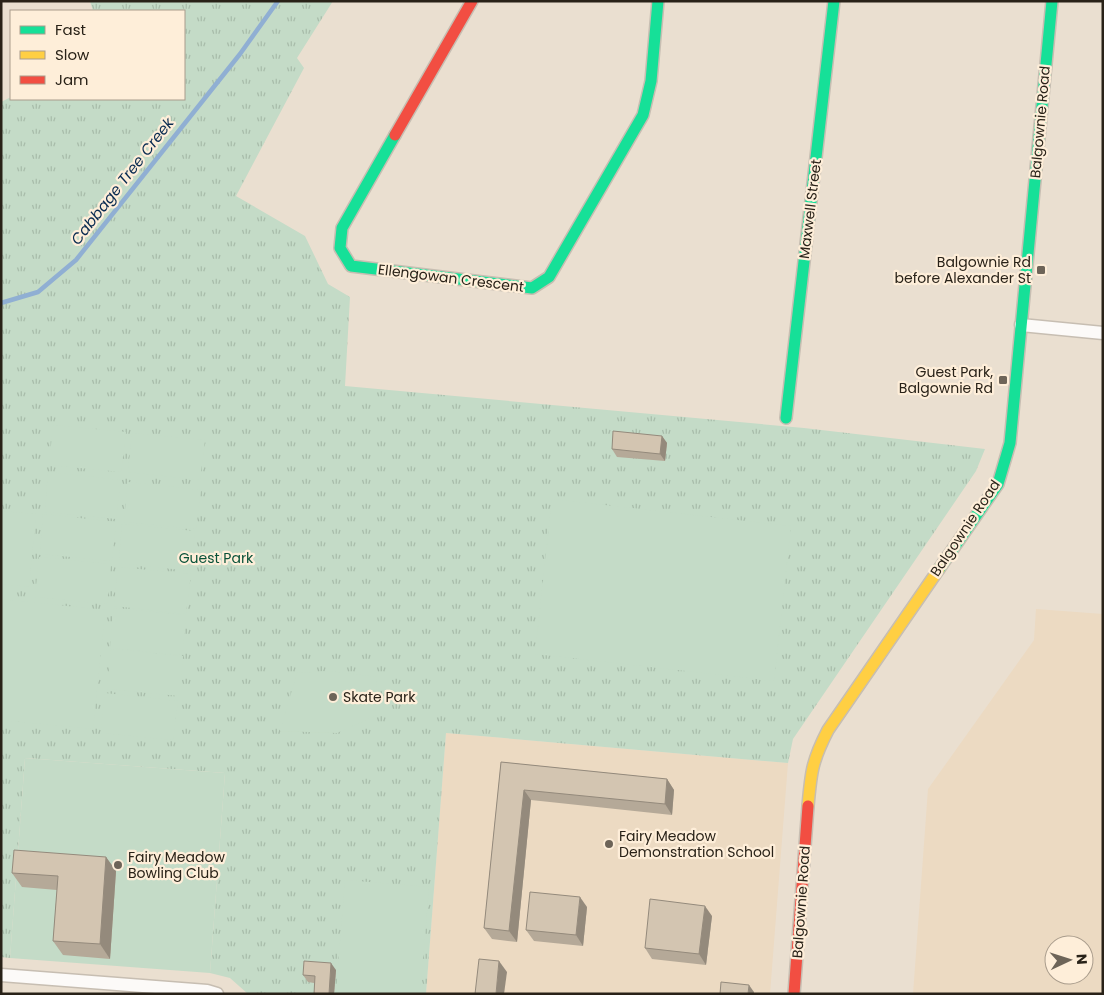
<svg xmlns="http://www.w3.org/2000/svg" width="1104" height="995" font-family="Poppins,sans-serif">
	<style>
		.built { fill: #ecdac2; fill-rule: evenodd }
		.grass { fill: url(#grass-tufts) }
		.pitch { fill: #c4dbc7 }
		.lines { fill: none; stroke-linecap: round; stroke-linejoin: round }
		.stream { stroke: #90afd3; stroke-width: 4.5 }
		.street-casing { stroke: #c7beb2; stroke-width: 15 }
		.fast-casing { stroke: #c7beb2; stroke-width: 14 }
		.slow-casing { stroke: #c7beb2; stroke-width: 14 }
		.jam-casing { stroke: #c7beb2; stroke-width: 14 }
		.street { stroke: #fcfaf8; stroke-width: 12 }
		.fast { stroke: #16e098; stroke-width: 11 }
		.slow { stroke: #ffcf43; stroke-width: 11 }
		.jam { stroke: #f24e42; stroke-width: 11 }
		.wall { fill: #b5a998 }
		.shaded-wall { fill: #948a7c }
		.building { fill: #d3c5b1; stroke: #948a7c }
		.poi-dot { fill: #6d6458; stroke: #feeed9; stroke-width: 2 }
		.labels { text-anchor: middle; dominant-baseline: central; stroke-width: 4.5; stroke-linejoin: round; paint-order: stroke }
		.street-label { font-size: 14px; fill: #292218; stroke: #feeed9 }
		.poi-label { font-size: 14px; fill: #292218; stroke: #feeed9; text-anchor: start }
		.park-label { font-size: 14px; fill: #095239; stroke: #feeed9 }
		.water-label { font-size: 15px; font-style: italic; fill: #092b51; stroke: #feeed9 }
	</style>
	<defs>
		<pattern id="grass-tufts" width="24" height="20" patternUnits="userSpaceOnUse" patternTransform="scale(1.25)"><rect width="24" height="20" fill="#c4dbc7"/><path d="M3 7l-1-3M5 7V3M7 7l1-3M15 17l-1-3M17 17v-4M19 17l1-3" fill="none" stroke="#a8bcaa"/></pattern>
	</defs>
	<rect width="100%" height="100%" fill="#eadfd0"/>
	<g class="built">
		<path d="M1036 609 1103 614V994H913L928 789 1034 640ZM1054 945H1084V975H1054Z"/>
		<path d="M446 733 788 763 770 994H426Z"/>
	</g>
	<path class="grass" d="M90 1H333L297 58 304 68 236 196 305 236 328 284 350 297 345 386 804 428 985 449 976 471 793 739 788 763 446 733 426 994H248L230 978 210 973 225 773 25 758 10 958 1 957V102L11 97V99H184V11H93Z"/>
	<g class="pitch">
		<path d="M53 425 126 432 121 472 49 465Z"/>
		<path d="M132 433 205 440 200 480 128 472Z"/>
		<path d="M48 472 121 480 116 519 45 512Z"/>
		<path d="M128 482 201 490 196 529 124 522Z"/>
		<path d="M552 499 791 526 774 681 535 654Z"/>
		<path d="M1 511 36 514 29 587 1 584Z"/>
		<path d="M43 514 116 522 112 561 40 554Z"/>
		<path d="M122 524 195 531 190 571 119 563Z"/>
		<path d="M39 557 111 564 107 604 35 597Z"/>
		<path d="M118 567 191 574 186 614 114 606Z"/>
		<path d="M1 599 105 610 93 729 1 720Z"/>
		<path d="M114 608 186 615 182 655 110 648Z"/>
		<path d="M111 649 183 656 179 696 107 689Z"/>
		<path d="M330 671 377 677 375 716 337 733 280 731 297 673Z"/>
		<path d="M105 693 178 701 173 740 101 733Z"/>
		<path d="M25 758 225 773 210 973 10 958Z"/>
		<path d="M345 880 429 887 420 994H336Z"/>
	</g>
	<g class="lines">
		<path class="stream" d="M1 303 38 292 76 260 240 54 278 1"/>
		<g class="street-casing">
			<g id="street">
				<path d="M1021 325 1103 333"/>
				<path d="M1 975 207 991 217 994"/>
			</g>
		</g>
		<g class="fast-casing">
			<g id="fast">
				<path d="M395 135 342 228 340 248 351 266 532 288 549 277 643 115 651 81 658 1"/>
				<path d="M786 418 834 1"/>
				<path d="M939 569 998 484 1010 443 1052 1"/>
			</g>
		</g>
		<g class="slow-casing">
			<path id="slow" d="M808 806C811 772 812 761 828 730L939 569"/>
		</g>
		<g class="jam-casing">
			<g id="jam">
				<path d="M395 135 472 1"/>
				<path d="M794 994 808 806"/>
			</g>
		</g>
		<use href="#street" class="street"/>
		<use href="#fast" class="fast"/>
		<use href="#slow" class="slow"/>
		<use href="#jam" class="jam"/>
	</g>
	<g class="wall">
		<path d="M662 436 667 443 665 461 617 457 612 449Z"/>
		<path d="M501 762 667 779 674 790 672 815 531 800 517 942 492 939 484 928Z"/>
		<path d="M106 857 116 871 110 959 63 955 53 941 57 890 22 887 12 873Z"/>
		<path d="M587 907 583 946 534 941 526 930Z"/>
		<path d="M712 916 706 965 652 959 645 948Z"/>
		<path d="M336 970 334 994H314V983L308 982 303 975Z"/>
	</g>
	<g class="shaded-wall">
		<path d="M662 436 667 443 665 461 660 454Z"/>
		<path d="M667 779 674 790 672 815 665 804Z"/>
		<path d="M524 790 531 800 517 942 509 931Z"/>
		<path d="M106 857 116 871 110 959 100 944Z"/>
		<path d="M580 897 587 907 583 946 576 935Z"/>
		<path d="M705 906 712 916 706 965 699 954Z"/>
		<path d="M499 961 507 972 504 994H496Z"/>
		<path d="M331 963 336 970 334 994H329Z"/>
		<path d="M749 985 754 992V994H748Z"/>
	</g>
	<g class="building">
		<path d="M613 431 662 436 660 454 612 449Z"/>
		<path d="M501 762 667 779 665 804 524 790 509 931 484 928Z"/>
		<path d="M14 850 106 857 100 944 53 941 58 876 12 873Z"/>
		<path d="M530 892 580 897 576 935 526 930Z"/>
		<path d="M650 899 705 906 699 954 645 948Z"/>
		<path d="M479 959 499 961 496 994H475Z"/>
		<path d="M304 961 331 963 329 994H314L315 976 303 975Z"/>
		<path d="M721 982 749 985 748 994H720Z"/>
	</g>
	<g class="poi-dot">
		<rect x="1036" y="265" width="10" height="10" rx="2.5"/>
		<rect x="998" y="375" width="10" height="10" rx="2.5"/>
		<circle cx="333" cy="697" r="5"/>
		<circle cx="609" cy="844" r="5"/>
		<circle cx="118" cy="865" r="5"/>
	</g>
	<g class="labels">
		<g class="street-label">
			<text transform="translate(1040 122) rotate(-85)">Balgownie Road</text>
			<text transform="translate(810 209) rotate(-83)">Maxwell Street</text>
			<text transform="translate(451 278) rotate(7)">Ellengowan Crescent</text>
			<text transform="translate(965 528) rotate(-56)">Balgownie Road</text>
			<text transform="translate(801 902) rotate(-86)">Balgownie Road</text>
		</g>
		<g class="poi-label">
			<text x="1031" y="262" text-anchor="end">Balgownie Rd<tspan x="1031" dy="16">before Alexander St</tspan></text>
			<text x="993" y="372" text-anchor="end">Guest Park,<tspan x="993" dy="16">Balgownie Rd</tspan></text>
			<text x="343" y="697">Skate Park</text>
			<text x="619" y="836">Fairy Meadow<tspan x="619" dy="16">Demonstration School</tspan></text>
			<text x="128" y="857">Fairy Meadow<tspan x="128" dy="16">Bowling Club</tspan></text>
		</g>
		<g class="park-label">
			<text x="216" y="558">Guest Park</text>
		</g>
		<g class="water-label">
			<text transform="translate(122 181) rotate(-52)">Cabbage Tree Creek</text>
		</g>
	</g>
	<rect width="1104" height="995" fill="none" stroke="#292218" stroke-width="5"/>
	<rect x="10" y="10" width="175" height="90" fill="#feeed9" stroke="#a99c8c"/>
	<rect x="20" y="26" width="25" height="8" fill="#16e098" stroke="#a99c8c"/>
	<text x="55" y="35" font-size="15" fill="#292218">Fast</text>
	<rect x="20" y="51" width="25" height="8" fill="#ffcf43" stroke="#a99c8c"/>
	<text x="55" y="60" font-size="15" fill="#292218">Slow</text>
	<rect x="20" y="76" width="25" height="8" fill="#f24e42" stroke="#a99c8c"/>
	<text x="55" y="85" font-size="15" fill="#292218">Jam</text>
	<g transform="translate(1069 960) rotate(86)"><circle r="24" fill="#feeed9" stroke="#a99c8c"/>
	<path d="M0-4L9 19L0 12L-9 19Z" fill="#6d6458"/>
	<text y="-8" font-size="14" font-weight="bold" text-anchor="middle" fill="#292218">N</text>
	</g>
</svg>
